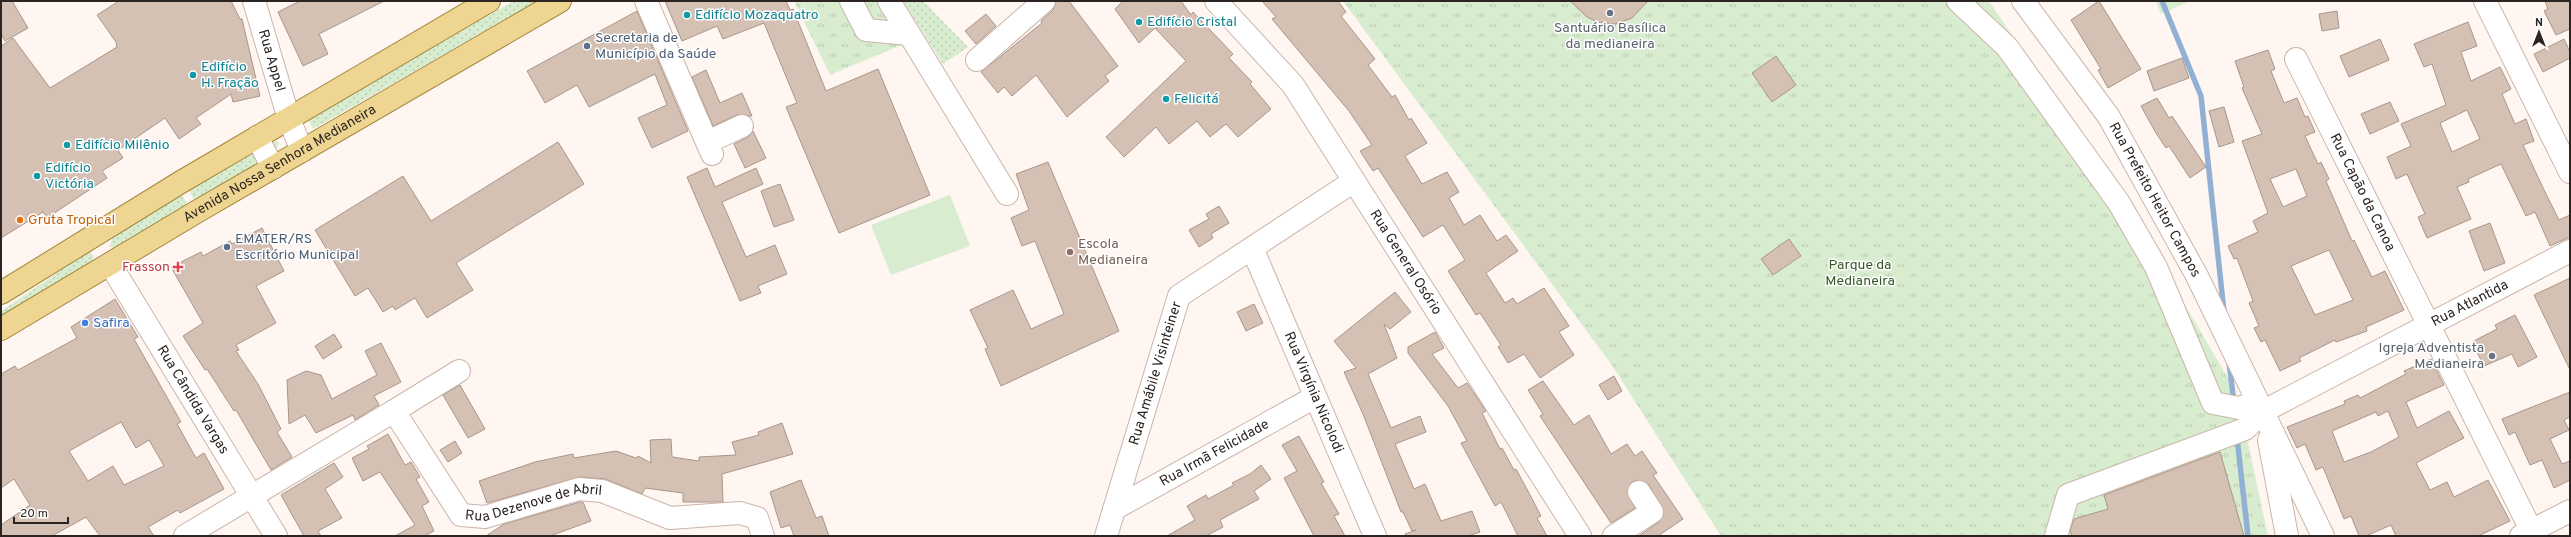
<svg xmlns="http://www.w3.org/2000/svg" width="2571" height="537" font-family="Overpass,sans-serif">
	<style>
		.grass { fill: url(#grass-dots) }
		.park { fill: url(#park-tufts) }
		.pitch { fill: #d8ecd0 }
		.lines { fill: none; stroke-linecap: round; stroke-linejoin: round }
		.stream { stroke: #91b0d4; stroke-width: 5.5 }
		.building { fill: #d5c0b4; stroke: #a9968a; fill-rule: evenodd }
		.minor-casing { stroke: #cab5a9; stroke-width: 24 }
		.major-casing { stroke: #a2863b; stroke-width: 24 }
		.minor { stroke: #fff; stroke-width: 22 }
		.major { stroke: #eed692; stroke-width: 22 }
		.worship-dot { fill: #6b7280; stroke: #fff; stroke-width: 1.5 }
		.culture-dot { fill: #0f9aa8; stroke: #fff; stroke-width: 1.5 }
		.service-dot { fill: #5c6f8a; stroke: #fff; stroke-width: 1.5 }
		.food-dot { fill: #e8710a; stroke: #fff; stroke-width: 1.5 }
		.education-dot { fill: #8d6e63; stroke: #fff; stroke-width: 1.5 }
		.health-dot { fill: #e0444e; stroke: #fff; stroke-width: 1.5 }
		.shop-dot { fill: #3f7fe0; stroke: #fff; stroke-width: 1.5 }
		.labels { text-anchor: middle; dominant-baseline: central; stroke-width: 3; stroke-linejoin: round; paint-order: stroke }
		.culture-label { font-size: 14px; fill: #0d838f; stroke: #fff; text-anchor: start }
		.worship-label { font-size: 14px; fill: #5b616d; stroke: #fff }
		.service-label { font-size: 14px; fill: #4e5e75; stroke: #fff; text-anchor: start }
		.street-label { font-size: 14px; fill: #2c2420; stroke: #fff }
		.food-label { font-size: 14px; fill: #c56008; stroke: #fff; text-anchor: start }
		.education-label { font-size: 14px; fill: #785e54; stroke: #fff; text-anchor: start }
		.park-label { font-size: 14px; fill: #345923; stroke: #fff }
		.health-label { font-size: 14px; fill: #be3a42; stroke: #fff; text-anchor: end }
		.shop-label { font-size: 14px; fill: #366cbe; stroke: #fff; text-anchor: start }
	</style>
	<defs>
		<pattern id="grass-dots" width="8" height="8" patternUnits="userSpaceOnUse"><rect width="8" height="8" fill="#d8ecd0"/><path d="M2 2h.1M6 6h.1" fill="none" stroke="#bacab2" stroke-width="1.8" stroke-linecap="round"/></pattern>
		<pattern id="park-tufts" width="24" height="20" patternUnits="userSpaceOnUse"><rect width="24" height="20" fill="#d8ecd0"/><path d="M3 7l-1-3M5 7V3M7 7l1-3M15 17l-1-3M17 17v-4M19 17l1-3" fill="none" stroke="#bacab2"/></pattern>
	</defs>
	<rect width="100%" height="100%" fill="#fff6f1"/>
	<g class="grass">
		<path d="M514 1H537L313 129 307 117Z"/>
		<path d="M903 1H923L968 47 943 64Z"/>
		<path d="M274 140 279 143 275 152 195 202 189 190Z"/>
		<path d="M182 195 189 207 114 249 110 246 113 236Z"/>
		<path d="M90 251 94 257 93 261 63 282 1 317V311Z"/>
	</g>
	<g class="park">
		<path d="M794 1H886L911 41 830 75Z"/>
		<path d="M1343 1H1989L2122 198 2232 385 2245 429 2268 536H1721L1611 364Z"/>
	</g>
	<g class="pitch">
		<path d="M2156 1H2190L2161 14Z"/>
		<path d="M950 195 970 246 891 275 871 225Z"/>
	</g>
	<g class="lines">
		<g class="stream">
			<path d="M2162 1 2201 96 2224 312"/>
			<path d="M2229 362 2234 403"/>
			<path d="M2237 438 2248 536"/>
		</g>
	</g>
	<g class="building">
		<path d="M1 1H12L28 28 5 41 1 34Z"/>
		<path d="M119 1H231L240 19H242L260 96 233 102 231 94 196 118 201 124 179 139 165 118 118 150 123 158 102 171 107 178 47 218 43 212 1 238V46L13 38 50 88 117 47 116 42 97 15Z"/>
		<path d="M300 1H384L319 34 328 54 303 66 278 12Z"/>
		<path d="M665 1H786L790 10 793 9 826 91 878 69 930 195 839 233 786 107 797 103 764 23 723 39 717 26 682 41Z"/>
		<path d="M1056 1H1069L1118 66 1105 76 1109 81 1067 117 1036 75 1012 96 1004 87 998 93 981 72 1042 23 1041 21 1053 10Z"/>
		<path d="M1123 1H1181L1191 15 1193 12 1233 54 1229 58 1252 82 1250 84 1271 109 1238 137 1226 124 1210 137 1197 121 1169 144 1156 127 1124 157 1106 137 1186 61 1155 28 1139 43 1115 9Z"/>
		<path d="M1262 1H1338L1346 12 1341 16 1375 59 1368 65 1392 97 1395 95 1409 120 1411 118 1427 143 1405 156 1422 184 1447 172 1459 192 1449 198 1464 225 1480 215 1497 241 1506 235 1518 251 1486 273 1505 303 1513 298 1517 304 1544 288 1569 326 1559 332 1574 355 1540 378 1524 354 1508 363 1498 347 1501 345 1480 313 1476 315 1448 271 1465 260 1443 225 1423 237 1378 168 1373 171 1360 151 1372 145 1349 111 1272 19 1276 17Z"/>
		<path d="M1570 1H1648L1632 18 1615 24 1597 22 1587 17Z"/>
		<path d="M2099 1 2141 69 2108 88 2098 70 2101 69 2071 20Z"/>
		<path d="M2545 1H2570V29L2556 35 2544 11 2548 9Z"/>
		<path d="M637 11 688 131 652 148 638 118 667 105 655 74 589 107 577 85 545 103 527 71Z"/>
		<path d="M2337 11 2339 28 2322 31 2319 14Z"/>
		<path d="M986 14 996 26 976 44 965 31Z"/>
		<path d="M2468 22 2477 46 2461 52 2471 81 2500 67 2511 89 2502 94 2515 124 2526 119 2534 141 2523 145 2544 190 2559 220 2570 215V237L2550 246 2535 212 2526 216 2501 164 2468 179 2469 182 2457 187 2471 219 2427 238 2418 217 2425 214 2407 174 2396 179 2387 157 2411 146 2401 124 2446 105 2432 64 2424 67 2414 44ZM2467 110 2480 139 2452 152 2440 123Z"/>
		<path d="M2380 39 2389 60 2349 77 2340 56Z"/>
		<path d="M2564 39 2570 52V58L2543 72 2534 54Z"/>
		<path d="M2268 50 2275 69 2271 71 2284 103 2297 98 2305 117 2308 116 2315 132 2305 136 2318 164 2321 162 2329 179 2326 181 2352 241 2354 240 2372 277 2385 271 2404 310 2366 327 2367 331 2336 342 2335 340 2299 358 2301 361 2280 371 2265 340 2261 342 2254 328 2259 326 2249 303 2253 301 2237 258 2234 259 2228 246 2258 232 2253 221 2268 213 2242 141 2262 134 2242 88 2244 87 2235 61ZM2296 169 2307 196 2283 207 2270 179ZM2329 250 2353 300 2315 315 2291 266Z"/>
		<path d="M1776 56 1796 85 1772 102 1752 73Z"/>
		<path d="M2182 58 2189 78 2154 91 2147 71Z"/>
		<path d="M706 70 720 103 742 93 752 116 737 115 713 126 692 77Z"/>
		<path d="M2157 98 2169 118 2172 116 2206 167 2190 178 2169 146 2166 148 2156 133 2141 106Z"/>
		<path d="M2390 102 2399 121 2370 134 2361 114Z"/>
		<path d="M2224 107 2234 142 2219 147 2209 111Z"/>
		<path d="M753 131 766 158 745 168 734 144 748 137Z"/>
		<path d="M558 142 584 184 456 263 473 290 427 318 415 298 395 310 393 306 383 312 368 288 355 296 315 230 403 176 431 221Z"/>
		<path d="M1048 162 1119 331 1001 386 985 349 988 348 970 310 1013 290 1031 329 1064 314 1035 241 1022 246 1011 218 1029 210 1016 174Z"/>
		<path d="M707 168 715 187 756 168 763 184 722 202 746 257 775 245 787 274 758 286 761 293 740 301 687 177Z"/>
		<path d="M780 184 794 220 774 227 761 191Z"/>
		<path d="M1219 206 1229 223 1211 234 1213 238 1199 247 1189 230 1209 219 1206 214Z"/>
		<path d="M2490 223 2505 263 2484 271 2469 231Z"/>
		<path d="M262 228 284 271 256 286 276 323 236 345 239 350 236 351 258 384 281 429 277 432 292 457 271 470 236 410 234 411 207 369 205 370 183 336 203 323 171 267 201 252 203 256 230 241 232 244Z"/>
		<path d="M1789 239 1801 256 1773 275 1761 259Z"/>
		<path d="M2570 278V370L2534 295Z"/>
		<path d="M1395 292 1411 312 1390 329 1384 324 1397 358 1368 374 1391 428 1420 416 1426 432 1395 444 1414 489 1425 484 1441 521 1472 511 1480 532 1468 536H1406L1405 534 1416 530 1412 531 1403 512H1401L1363 414 1344 372 1356 368 1334 341Z"/>
		<path d="M115 299 138 337 134 339 181 422 177 424 196 458 204 453 224 489 180 513 178 510 148 527 154 536H100L86 517 52 536H1V525L30 505 14 479 1 488V374L15 366 18 370 77 338 71 327ZM121 422 136 448 149 440 164 466 124 485 113 466 88 481 69 451Z"/>
		<path d="M1254 304 1263 323 1246 331 1237 312Z"/>
		<path d="M2515 315 2537 357 2518 367 2512 354 2484 366 2472 342 2497 329 2495 325Z"/>
		<path d="M1435 332 1444 348 1432 354 1458 388 1467 383 1486 411 1482 413 1500 449 1502 448 1514 470 1516 469 1529 493 1541 516 1537 518 1547 536H1518L1501 502 1495 506 1461 443 1467 441 1448 406 1408 353V347Z"/>
		<path d="M334 334 342 347 323 359 315 346Z"/>
		<path d="M381 343 401 382 374 396 379 405 355 420 353 415 316 433 305 415 289 424 287 380 306 371 321 375 332 399 377 375 365 351Z"/>
		<path d="M2431 359 2444 385 2406 402 2417 428 2449 411 2464 438 2416 463 2430 490 2447 482 2454 497 2488 480 2510 521 2478 536H2396L2391 525 2366 536H2359L2351 516 2344 519 2323 467 2316 470 2305 444 2297 448 2287 427 2345 404 2344 401 2358 395 2360 398 2406 374 2404 371ZM2388 411 2399 437 2371 452 2344 462 2332 431 2376 412 2378 416Z"/>
		<path d="M1614 376 1622 391 1608 400 1599 385Z"/>
		<path d="M1543 381 1574 425 1589 415 1611 454 1627 444 1635 456 1642 451 1657 473 1653 475 1683 519 1658 536H1639L1659 522 1664 512 1649 485 1638 480 1632 482 1627 492 1635 508 1611 523 1540 416 1543 414 1528 390Z"/>
		<path d="M460 385 485 429 468 438 443 395Z"/>
		<path d="M2570 392V417L2564 420 2569 430 2550 439 2562 464 2570 461V480L2554 488 2542 460 2530 465 2515 432 2509 435 2502 419Z"/>
		<path d="M782 423 793 454 722 474 723 502H683V493L645 488 642 494 606 479 580 477 487 503 479 481 535 462 573 454 574 458 616 451 636 458 638 456 651 463 650 440 671 439 672 457 699 461V457L736 455 732 442 759 435 758 432Z"/>
		<path d="M388 434 405 465 411 462 420 477 416 479 429 502 422 506 434 531 424 536H395L415 525 380 472 363 481 352 458 369 449 367 446Z"/>
		<path d="M1299 436 1324 482 1321 483 1339 514 1334 516 1345 536H1314L1284 478 1297 471 1282 445Z"/>
		<path d="M455 441 462 453 448 462 440 450Z"/>
		<path d="M2220 452 2244 536H2072L2070 531 2074 519 2108 509 2104 495Z"/>
		<path d="M334 463 343 477 325 489 342 518 318 531 321 536H304L281 495Z"/>
		<path d="M1261 465 1271 479 1254 491 1259 499 1220 520 1223 527 1206 536H1167L1195 520 1187 506 1206 495 1208 499 1234 485 1232 483 1250 474Z"/>
		<path d="M801 480 816 518 822 516 829 536H794L790 525 781 528 770 492Z"/>
		<path d="M580 502H583L591 521 550 536H486L504 524Z"/>
	</g>
	<g class="lines">
		<g class="minor-casing">
			<g id="minor">
				<path id="s1" d="M254 1 289 119 302 151"/>
				<path d="M646 1 712 154"/>
				<path d="M851 1 866 30 909 34"/>
				<path d="M889 1 1007 194"/>
				<path id="s2" d="M1216 1 1293 85 1580 536"/>
				<path d="M1958 1 2007 47 2119 203 2156 267 2213 403 2239 408 2258 402"/>
				<path id="s3" d="M2023 1 2109 117 2197 276 2323 536"/>
				<path d="M2485 1 2570 172"/>
				<path id="s4" d="M2296 59 2534 536"/>
				<path d="M977 60 1044 1"/>
				<path d="M257 137 273 168"/>
				<path d="M708 142 742 126"/>
				<path id="s5" d="M1252 248 1375 536"/>
				<path id="s6" d="M110 264 276 536"/>
				<path d="M394 411 459 371"/>
				<path d="M2269 440 2287 536"/>
				<path id="s7" d="M1114 509 1315 397"/>
				<path id="s8" d="M185 536 394 411 461 515 485 517 579 489 602 491 670 518 740 513 757 518 763 536"/>
				<path id="s9" d="M1106 536 1179 296 1354 181"/>
				<path d="M1614 536 1652 512 1639 492"/>
				<path id="s10" d="M2056 536 2068 495 2245 429 2264 411 2570 251"/>
				<path d="M2521 536 2570 511"/>
			</g>
		</g>
		<g class="major-casing">
			<g id="major">
				<path d="M1 293 181 182 489 1"/>
				<path id="s11" d="M1 329 198 211 560 1"/>
			</g>
		</g>
		<use href="#minor" class="minor"/>
		<use href="#major" class="major"/>
	</g>
	<g class="worship-dot">
		<circle cx="1610" cy="13" r="4"/>
		<circle cx="2492" cy="356" r="4"/>
	</g>
	<g class="culture-dot">
		<circle cx="687" cy="15" r="4"/>
		<circle cx="1139" cy="22" r="4"/>
		<circle cx="193" cy="75" r="4"/>
		<circle cx="1166" cy="99" r="4"/>
		<circle cx="67" cy="145" r="4"/>
		<circle cx="37" cy="176" r="4"/>
	</g>
	<g class="service-dot">
		<circle cx="587" cy="46" r="4"/>
		<circle cx="227" cy="247" r="4"/>
	</g>
	<circle class="food-dot" cx="20" cy="220" r="4"/>
	<circle class="education-dot" cx="1070" cy="252" r="4"/>
	<path class="health-dot" d="M176 261h4v4h4v4h-4v4h-4v-4h-4v-4h4z"/>
	<circle class="shop-dot" cx="85" cy="323" r="4"/>
	<g class="labels">
		<g class="culture-label">
			<text x="695" y="15">Edifício Mozaquatro</text>
			<text x="1147" y="22">Edifício Cristal</text>
			<text x="201" y="67">Edifício<tspan x="201" dy="16">H. Fração</tspan></text>
			<text x="1174" y="99">Felicitá</text>
			<text x="75" y="145">Edifício Milênio</text>
			<text x="45" y="168">Edifício<tspan x="45" dy="16">Victória</tspan></text>
		</g>
		<g class="worship-label">
			<text x="1610" y="28">Santuário Basílica<tspan x="1610" dy="16">da medianeira</tspan></text>
			<text x="2484" y="348" text-anchor="end">Igreja Adventista<tspan x="2484" dy="16">Medianeira</tspan></text>
		</g>
		<g class="service-label">
			<text x="595" y="38">Secretaria de<tspan x="595" dy="16">Município da Saúde</tspan></text>
			<text x="235" y="239">EMATER/RS<tspan x="235" dy="16">Escritório Municipal</tspan></text>
		</g>
		<g class="street-label">
			<text stroke="none"><textPath href="#s1" startOffset="62">Rua Appel</textPath></text>
			<text stroke="none"><textPath href="#s11" startOffset="324">Avenida Nossa Senhora Medianeira</textPath></text>
			<text stroke="none"><textPath href="#s4" startOffset="149">Rua Capão da Canoa</textPath></text>
			<text stroke="none"><textPath href="#s3" startOffset="239">Rua Prefeito Heitor Campos</textPath></text>
			<text stroke="none"><textPath href="#s2" startOffset="324">Rua General Osório</textPath></text>
			<text stroke="none"><textPath href="#s10" startOffset="490">Rua Atlantida</textPath></text>
			<text stroke="none"><textPath href="#s9" startOffset="170">Rua Amábile Visinteiner</textPath></text>
			<text stroke="none"><textPath href="#s5" startOffset="157">Rua Virgínia Nicolodi</textPath></text>
			<text stroke="none"><textPath href="#s6" startOffset="159">Rua Cândida Vargas</textPath></text>
			<text stroke="none"><textPath href="#s7" startOffset="115">Rua Irmã Felicidade</textPath></text>
			<text stroke="none"><textPath href="#s8" startOffset="442">Rua Dezenove de Abril</textPath></text>
		</g>
		<g class="food-label">
			<text x="28" y="220">Gruta Tropical</text>
		</g>
		<g class="education-label">
			<text x="1078" y="244">Escola<tspan x="1078" dy="16">Medianeira</tspan></text>
		</g>
		<g class="park-label">
			<text x="1860" y="265">Parque da<tspan x="1860" dy="16">Medianeira</tspan></text>
		</g>
		<g class="health-label">
			<text x="170" y="267">Frasson</text>
		</g>
		<g class="shop-label">
			<text x="93" y="323">Safira</text>
		</g>
	</g>
	<rect width="2571" height="537" fill="none" stroke="#2c2420" stroke-width="4"/>
	<g transform="translate(2539 32)" stroke="#ffffff" stroke-width="3" paint-order="stroke">
	<path d="M0-3L7 15L0 10L-7 15Z" fill="#2c2420"/>
	<text y="-6" font-size="11" font-weight="bold" text-anchor="middle" fill="#2c2420">N</text>
	</g>
	<path d="M14 517v6h54v-6" fill="none" stroke="#2c2420" stroke-width="2"/>
	<text x="20" y="517" font-size="12" fill="#2c2420" stroke="#ffffff" stroke-width="3" paint-order="stroke">20 m</text>
</svg>
